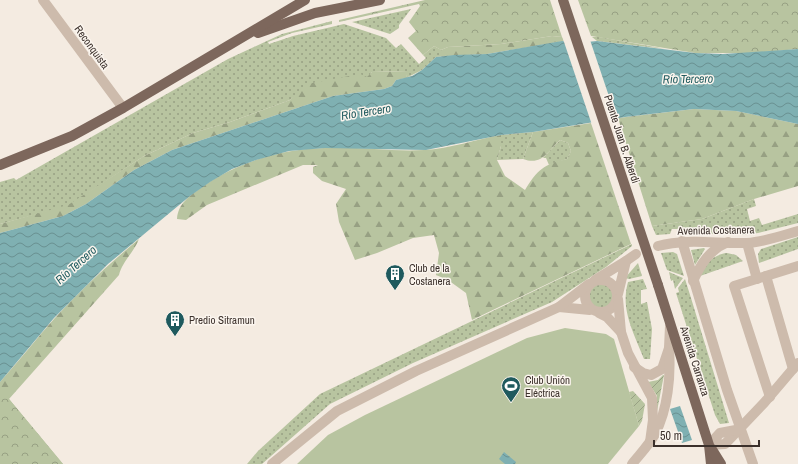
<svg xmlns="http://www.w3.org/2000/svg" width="798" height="464" font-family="'Archivo Narrow',sans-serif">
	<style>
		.grass { fill: url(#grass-dots) }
		.forest { fill: url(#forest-firs) }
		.park { fill: url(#park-crowns) }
		.garden { fill: url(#garden-furrows) }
		.pitch { fill: #b8c4a0 }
		.water { fill: url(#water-waves) }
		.pier { fill: #f4ebe1 }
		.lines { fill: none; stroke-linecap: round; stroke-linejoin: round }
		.minor { stroke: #cdbbac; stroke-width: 10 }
		.major { stroke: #7d675c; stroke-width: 10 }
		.major-bridge { stroke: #7d675c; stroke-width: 10 }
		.labels { text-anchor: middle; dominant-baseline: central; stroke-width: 3; stroke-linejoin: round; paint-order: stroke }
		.street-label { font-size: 11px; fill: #3b302b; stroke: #fbf5ee }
		.poi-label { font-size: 11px; fill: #3b302b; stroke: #fbf5ee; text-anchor: start }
		.water-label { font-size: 12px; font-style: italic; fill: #1f5a5e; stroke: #fbf5ee }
	</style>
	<defs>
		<pattern id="grass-dots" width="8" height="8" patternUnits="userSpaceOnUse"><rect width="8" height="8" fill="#b8c4a0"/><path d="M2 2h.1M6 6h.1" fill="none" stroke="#97a083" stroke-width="1.8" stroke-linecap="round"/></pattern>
		<pattern id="forest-firs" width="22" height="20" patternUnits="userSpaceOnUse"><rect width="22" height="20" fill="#b8c4a0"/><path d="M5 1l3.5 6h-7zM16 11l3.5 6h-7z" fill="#97a083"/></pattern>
		<pattern id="park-crowns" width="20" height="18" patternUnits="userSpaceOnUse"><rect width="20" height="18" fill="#b8c4a0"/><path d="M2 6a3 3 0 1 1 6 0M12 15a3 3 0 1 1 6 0" fill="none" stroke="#97a083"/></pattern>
		<pattern id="garden-furrows" width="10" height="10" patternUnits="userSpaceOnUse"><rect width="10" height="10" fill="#b8c4a0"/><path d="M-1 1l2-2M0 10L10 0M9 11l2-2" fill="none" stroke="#97a083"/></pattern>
		<pattern id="water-waves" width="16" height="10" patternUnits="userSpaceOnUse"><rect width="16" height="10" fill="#7fb0b2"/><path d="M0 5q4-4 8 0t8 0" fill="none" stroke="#699091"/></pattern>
	</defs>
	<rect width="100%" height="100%" fill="#f4ebe1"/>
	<g class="grass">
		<path d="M411 9 399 25V28L390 34 352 22Z"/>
		<path d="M332 21V24L292 33 268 42 269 44 293 36 344 24 386 38 396 48 401 44 419 64 426 58 423 55 434 46 445 52 446 56 436 57 422 70 406 78 407 71 372 72 368 77 299 93 290 100 230 122 193 133 144 156 68 206 0 224V182L14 178 16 180 228 59 282 34Z"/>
		<path d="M592 37H599L666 49 597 41Z"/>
		<path d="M533 132 523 159 497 160 501 146V135Z"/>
		<path d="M560 140 568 143 571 151 567 159 549 165 546 158H543Z"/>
		<path d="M754 199 756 206 747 209 750 221 759 218 762 225 798 214V223L758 233 743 235 688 233 686 229H672L670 234 656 235 652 226 702 219Z"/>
		<path d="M798 237V249L759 263 758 254 761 249Z"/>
		<path d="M632 244V246L606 267 552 302 413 363 330 404 262 464H247L258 451 320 394Z"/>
		<path d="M704 248 705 249 695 265 691 250Z"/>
		<path d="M673 252 677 254 684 276 667 270 661 253Z"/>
		<path d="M727 253 736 255 743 261 700 276C703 264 715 254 727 253Z"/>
		<path d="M638 263 642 276 629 279 625 278Z"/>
		<path d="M669 272 683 278 675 289 673 280 671 281Z"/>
		<path d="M643 279 647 289 641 290V304L647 302 652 329 650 359H644C634 333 620 310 628 282Z"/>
		<path d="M685 279 691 298 729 423 720 424 715 415 676 293 679 292 678 288Z"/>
		<circle cx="601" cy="296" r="13"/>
	</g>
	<g class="forest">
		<path d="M552 36 562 37 564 41 487 54 446 56 441 50 448 47 501 44Z"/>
		<path d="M408 71 406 78 396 80 392 86 384 89 333 96 172 150 134 170 86 204 63 216 0 233V224L68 205 144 156 193 133 230 122 290 100 307 84 360 74 367 77 372 72Z"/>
		<path d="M694 109 736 111 798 124V186L754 199 702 219 652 226 618 118Z"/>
		<path d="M591 123 631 244 472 320 466 293 448 280 436 275 439 253 434 235 413 238 377 253 355 260 339 222 336 204 346 189 322 181 313 173V167L318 165H303L207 205 186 220 177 219C178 203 190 196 202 187 238 162 281 149 324 148 357 146 391 152 424 150 450 149 476 139 501 135V146L497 160 505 176 525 190C537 170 544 164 567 159L571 151 568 143 560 140C547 152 542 166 523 159L533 132Z"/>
		<path d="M139 239C134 252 122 262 119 275L9 399 63 464H0V382C19 361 36 339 54 319 80 290 109 264 139 239Z"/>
	</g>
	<g class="park">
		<path d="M425 0H550L562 37 552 36 501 44 448 47 441 50 434 46 423 55 408 38 416 31 409 22 420 6 419 4 339 22V20Z"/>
		<path d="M578 0H798V49L753 53H695L591 36Z"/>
		<path d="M0 398 9 399 63 464H0Z"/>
	</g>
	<g class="garden">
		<path d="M663 375H664L657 411V396L648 382 658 380Z"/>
		<path d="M633 391 645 404 642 421 639 426 629 392Z"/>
	</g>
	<path class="pitch" d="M565 328 606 334 614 339 639 426 608 464H297L328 435 365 415 527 338Z"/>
	<g class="water">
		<path d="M562 41 576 43 597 41 695 53 723 54 798 49V124L736 111 694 109 625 117 533 132 501 135 426 150 325 148 289 151 256 160 232 169 210 182 190 196 108 264 54 318 0 382V233L63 216 86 204 134 170 172 150 333 96 384 89 392 86 396 80 412 76 422 70 436 57 454 55 487 54Z"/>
		<path d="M680 406 692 440 682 443 670 409Z"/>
		<path d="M504 452 516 462 515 464H505L499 459Z"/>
	</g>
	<path class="pier" d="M563 39 576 41 590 40 617 120 592 125Z"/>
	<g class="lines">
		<g class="minor">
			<path d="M43 0 123 108"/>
			<path d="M682 241 727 390 753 464"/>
			<path d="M747 243 757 279"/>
			<path d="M658 246C688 238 717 244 747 243 764 242 781 236 798 231"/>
			<path d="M626 261 636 254"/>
			<path d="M766 276 793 369"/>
			<circle cx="601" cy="296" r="16"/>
			<path d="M595 280 626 261 618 294"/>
			<path d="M693 281C701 264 709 250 728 242"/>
			<path d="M618 299 621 332 628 353 652 398 653 420 650 442"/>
			<path d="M559 307 590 310"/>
			<path d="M599 313 607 317 621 332"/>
			<path d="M634 367 643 373 651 375 662 369 669 348 670 326"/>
			<path d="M770 397 734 286 798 266"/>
			<path d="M709 445 725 444 764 403 798 363"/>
			<path d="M709 445 720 433 741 429"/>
			<path d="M272 464 337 411 416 371 559 307 589 284"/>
			<path d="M632 464C640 454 649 445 655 434 668 409 671 376 669 348"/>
		</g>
		<g class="major">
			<path d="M258 33 315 13 380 0"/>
			<path d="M0 165 72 136 123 108 305 0"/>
			<path d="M658 285 709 445 711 464"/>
			<path d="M711 448 721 464"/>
		</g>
		<path class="major-bridge" d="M563 0 658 285"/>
	</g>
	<defs>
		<g id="building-pin" transform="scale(1)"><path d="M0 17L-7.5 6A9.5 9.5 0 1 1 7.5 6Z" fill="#1f5a5e" stroke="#fbf5ee"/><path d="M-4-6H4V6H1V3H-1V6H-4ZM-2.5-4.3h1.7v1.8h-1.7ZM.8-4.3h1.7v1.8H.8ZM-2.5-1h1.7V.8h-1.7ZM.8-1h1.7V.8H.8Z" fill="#fff"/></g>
		<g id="stadium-pin" transform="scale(1)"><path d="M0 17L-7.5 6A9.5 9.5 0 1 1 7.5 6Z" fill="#1f5a5e" stroke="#fbf5ee"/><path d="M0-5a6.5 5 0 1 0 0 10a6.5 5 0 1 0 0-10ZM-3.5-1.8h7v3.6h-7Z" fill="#fff"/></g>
	</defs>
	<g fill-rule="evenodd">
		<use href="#building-pin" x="395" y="274"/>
		<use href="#building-pin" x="175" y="320"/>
		<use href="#stadium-pin" x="511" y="386"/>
	</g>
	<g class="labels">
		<g class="street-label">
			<text transform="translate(92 47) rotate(54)">Reconquista</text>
			<text transform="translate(622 139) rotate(72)">Puente Juan B. Alberdi</text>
			<text transform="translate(716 230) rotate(-1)">Avenida Costanera</text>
			<text transform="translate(695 361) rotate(72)">Avenida Carranza</text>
		</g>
		<g class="poi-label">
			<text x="409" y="268">Club de la<tspan x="409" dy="13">Costanera</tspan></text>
			<text x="189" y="320">Predio Sitramun</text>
			<text x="525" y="380">Club Unión<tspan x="525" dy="13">Eléctrica</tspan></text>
		</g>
		<g class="water-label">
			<text transform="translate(688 79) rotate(-1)">Río Tercero</text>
			<text transform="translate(366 112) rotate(-9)">Río Tercero</text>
			<text transform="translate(76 265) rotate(-42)">Río Tercero</text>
		</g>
	</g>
	<path d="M654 440v6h105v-6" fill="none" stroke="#3b302b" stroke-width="2"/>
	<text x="660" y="440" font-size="12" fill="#3b302b" stroke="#fbf5ee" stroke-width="3" paint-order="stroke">50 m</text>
</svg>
